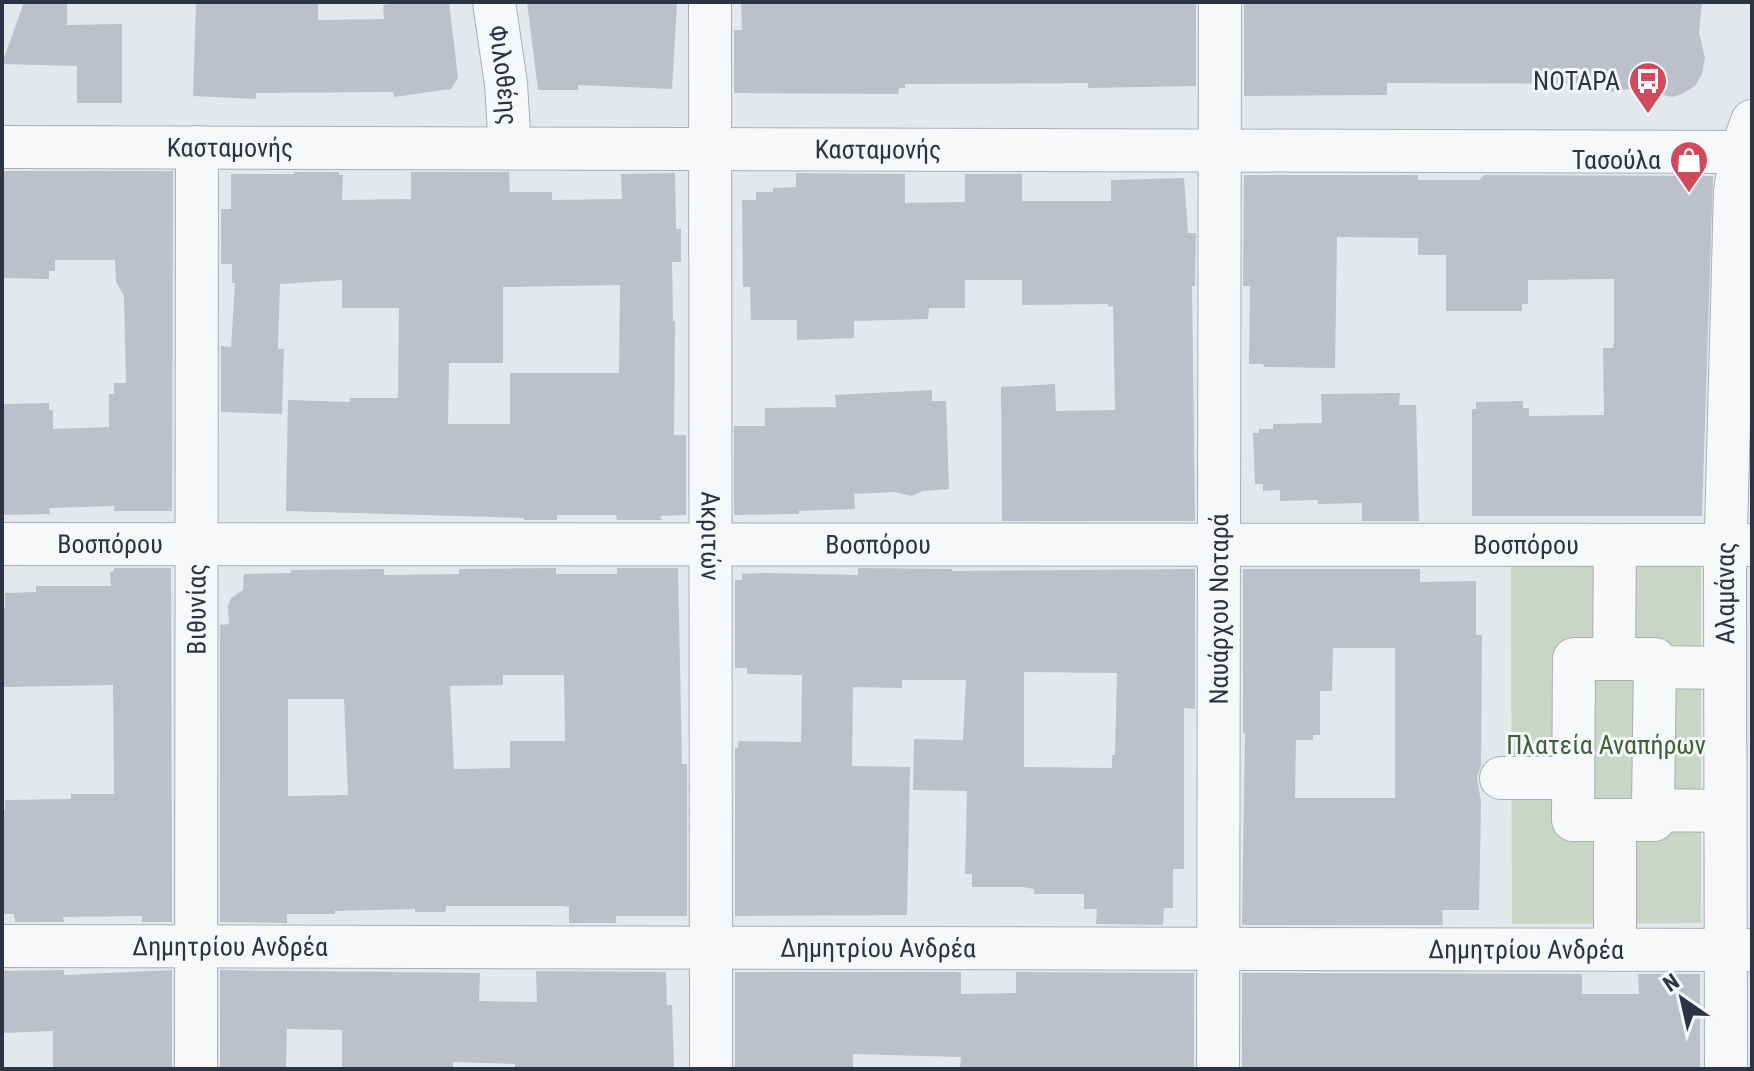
<svg xmlns="http://www.w3.org/2000/svg" width="1754" height="1071" font-family="'Roboto Condensed',sans-serif">
	<style>
		.green { fill: #c9d6c5 }
		.building { fill: #bbc0ca; fill-rule: evenodd }
		.lines { fill: none; stroke-linecap: round; stroke-linejoin: round }
		.minor-casing { stroke: #a9aeb7; stroke-width: 44 }
		.minor { stroke: #f7f8fa; stroke-width: 42 }
		.labels { text-anchor: middle; dominant-baseline: central; stroke-width: 6; stroke-linejoin: round; paint-order: stroke }
		.street-label { font-size: 26px; fill: #2b3445; stroke: #f4f6f9 }
		.poi-label { font-size: 26px; fill: #2b3445; stroke: #f4f6f9; text-anchor: end }
		.park-label { font-size: 26px; fill: #3f6138; stroke: #f4f6f9 }
	</style>
	<rect width="100%" height="100%" fill="#e4e7ec"/>
	<path class="green" d="M1701 565V923L1512 924 1511 566Z"/>
	<g class="building">
		<path d="M24 2H67V25L122 24V103H77V66L2 64Z"/>
		<path d="M196 2 318 3V20L384 19 383 5 410 2H449L458 78 451 89 394 97 393 92 256 93V99L193 96Z"/>
		<path d="M527 2H677L672 89 578 85V90H538Z"/>
		<path d="M741 2H1196V86L1088 88V83L905 84V88H899L898 94 734 93V30H742Z"/>
		<path d="M1244 2H1702L1699 33 1705 58 1702 74 1695 86 1682 94 1672 97 1635 88 1610 92 1612 84 1387 83V95L1244 96Z"/>
		<path d="M4 171H173L172 511H114V506L49 508 50 514 3 515 2 404 49 403V410H53V429L109 427V394H114V383H126L124 296 116 282 115 260H55V271H49V279L3 278 2 175Z"/>
		<path d="M294 172H339V175H343L342 200 411 199V172H509L510 192H552V200L622 199 621 174 675 173 676 229H681V262H672L673 321H675L674 435H686V515L660 516 662 520H617L616 515H557V520H524V518L286 511 288 400 350 402V398H398L399 308H342V280L280 284 278 349H284L282 414 221 412V346L231 347 235 283H232V264H221V209H231V174H294ZM620 285 619 373H510V424H448L449 363H503V287Z"/>
		<path d="M796 173 905 174V203L965 202V174H1022V201H1111V180L1184 178 1188 233H1196L1195 286H1192L1195 521H1002L1001 387 1055 384 1056 411 1115 410 1113 306 1108 307V304L1022 305V280H965V308H929L928 319 854 321V338L797 340V320H751L750 287H743L742 200H756V192H773V188L796 187Z"/>
		<path d="M1244 175H1418V180H1479L1484 175 1713 176 1702 516H1472V409H1476V402L1523 401V408H1529V416L1604 415 1603 348H1613L1614 342V279L1528 280V304H1522V311H1446V255H1418V238L1337 237 1335 368 1264 367 1263 364H1249L1250 286H1243Z"/>
		<path d="M932 390V401H946L949 489 923 491 911 496 894 492 854 494 855 509 799 511V514L734 515V426H765V408L836 407 835 395Z"/>
		<path d="M1400 393 1399 405H1416L1419 521H1362V503L1318 504 1317 500 1280 501V490L1263 491V484H1255L1253 433H1259V429H1273V424L1322 423 1321 394Z"/>
		<path d="M114 568H171L172 922H142V916L63 917 64 922H15L14 914H2V810H5V800L71 799V794H114L113 685 4 687V679H2V608H5V593L36 592V586H111L110 572 114 571Z"/>
		<path d="M556 568V574H617V568H678L682 764H687V916H616V923H569V907L564 906H446V912H415V909L335 911V914H287V923L220 922V625L229 624 228 606 231 598 243 590 244 574 291 573V570L384 569V575L459 574V569ZM503 675H564L565 741H510V768L454 769 450 686 503 685ZM288 699H344L348 795 288 796Z"/>
		<path d="M858 568 952 569V571L1195 569V709L1184 708V869H1173V908H1164L1163 925 1096 924 1097 909H1084V894H1034V889L1023 887H972V874H965L967 791 913 790 914 739 963 740 966 680H902V688L853 687 852 766 910 767 907 915 735 916V748H738L739 741 801 742 802 675 747 674V668H735V580H742V574L766 573 858 575ZM1024 672 1117 673 1115 755H1112V768L1024 767Z"/>
		<path d="M1243 569H1420V582L1476 581V635H1482L1481 765 1477 777 1481 802 1479 910H1442L1443 925H1242L1245 733H1243ZM1333 648H1395V798H1295L1296 740H1313V735H1320V691H1332Z"/>
		<path d="M64 970V975L172 970V1069H53V1031L2 1033V971Z"/>
		<path d="M220 970 480 973 479 1001 537 1002 536 971 666 972 667 1005H672L674 1069H515V1064L453 1062V1069H342V1030L287 1029 286 1069H220Z"/>
		<path d="M735 972H957L961 973V994L1016 993V972L1194 973V1069H960L961 1057 853 1054V1069H735Z"/>
		<path d="M1242 973 1582 974V994H1639L1638 974H1700V1069H1242Z"/>
	</g>
	<g class="lines">
		<g class="minor-casing">
			<g id="minor">
				<path id="s1" d="M494 2 506 84 510 148"/>
				<path id="s2" d="M710 2 711 1069"/>
				<path id="s3" d="M2 147 1752 152"/>
				<path id="s4" d="M2 544 1752 545"/>
				<path d="M1614 659 1615 545"/>
				<path d="M1655 667 1725 668"/>
				<path d="M1501 778H1573"/>
				<path d="M1615 820H1573L1574 659H1655L1653 810"/>
				<path id="s5" d="M2 946 1752 950"/>
				<path d="M1615 950V820H1654L1653 810 1725 811"/>
				<path id="s6" d="M196 1069 197 147"/>
				<path id="s7" d="M1218 1069 1220 2"/>
				<path id="s8" d="M1726 1069 1725 569 1735 191 1741 152 1752 121"/>
			</g>
		</g>
		<use href="#minor" class="minor"/>
	</g>
	<defs>
		<g id="bus-pin" transform="scale(2)"><path d="M0 17L-7.5 6A9.5 9.5 0 1 1 7.5 6Z" fill="#d1495b" stroke="#f4f6f9"/><path d="M-5-6H5V4H4V6H2V4H-2V6H-4V4H-5ZM-3.5-4V0h7V-4ZM-3.5 1.2v1.5H-2V1.2ZM2 1.2v1.5H3.5V1.2Z" fill="#fff"/></g>
		<g id="shop-pin" transform="scale(2)"><path d="M0 17L-7.5 6A9.5 9.5 0 1 1 7.5 6Z" fill="#d1495b" stroke="#f4f6f9"/><path d="M-5-2.5h2.3a2.7 3.5 0 0 1 5.4 0H5L5.5 6h-11ZM-1.5-2.5h3a1.5 2.3 0 0 0-3 0Z" fill="#fff"/></g>
	</defs>
	<g fill-rule="evenodd">
		<use href="#bus-pin" x="1648" y="81"/>
		<use href="#shop-pin" x="1689" y="160"/>
	</g>
	<g class="labels">
		<g class="street-label">
			<text stroke="none"><textPath href="#s1" startOffset="74">Φιλοθέης</textPath></text>
			<text stroke="none"><textPath href="#s3" startOffset="228">Κασταμονής</textPath></text>
			<text stroke="none"><textPath href="#s3" startOffset="876">Κασταμονής</textPath></text>
			<text stroke="none"><textPath href="#s2" startOffset="534">Ακριτών</textPath></text>
			<text stroke="none"><textPath href="#s4" startOffset="108">Βοσπόρου</textPath></text>
			<text stroke="none"><textPath href="#s4" startOffset="876">Βοσπόρου</textPath></text>
			<text stroke="none"><textPath href="#s4" startOffset="1524">Βοσπόρου</textPath></text>
			<text stroke="none"><textPath href="#s8" startOffset="476">Αλαμάνας</textPath></text>
			<text stroke="none"><textPath href="#s6" startOffset="460">Βιθυνίας</textPath></text>
			<text stroke="none"><textPath href="#s7" startOffset="460">Ναυάρχου Νοταρά</textPath></text>
			<text stroke="none"><textPath href="#s5" startOffset="228">Δημητρίου Ανδρέα</textPath></text>
			<text stroke="none"><textPath href="#s5" startOffset="876">Δημητρίου Ανδρέα</textPath></text>
			<text stroke="none"><textPath href="#s5" startOffset="1524">Δημητρίου Ανδρέα</textPath></text>
		</g>
		<g class="poi-label">
			<text x="1620" y="81">ΝΟΤΑΡΑ</text>
			<text x="1661" y="160">Τασούλα</text>
		</g>
		<g class="park-label">
			<text x="1606" y="745">Πλατεία Αναπήρων</text>
		</g>
	</g>
	<rect width="1754" height="1071" fill="none" stroke="#2b3445" stroke-width="8"/>
	<g transform="translate(1682 999) rotate(326)" stroke="#f4f6f9" stroke-width="6" paint-order="stroke">
	<path d="M0-6L14 30L0 20L-14 30Z" fill="#2b3445"/>
	<text y="-12" font-size="22" font-weight="bold" text-anchor="middle" fill="#2b3445">N</text>
	</g>
</svg>
